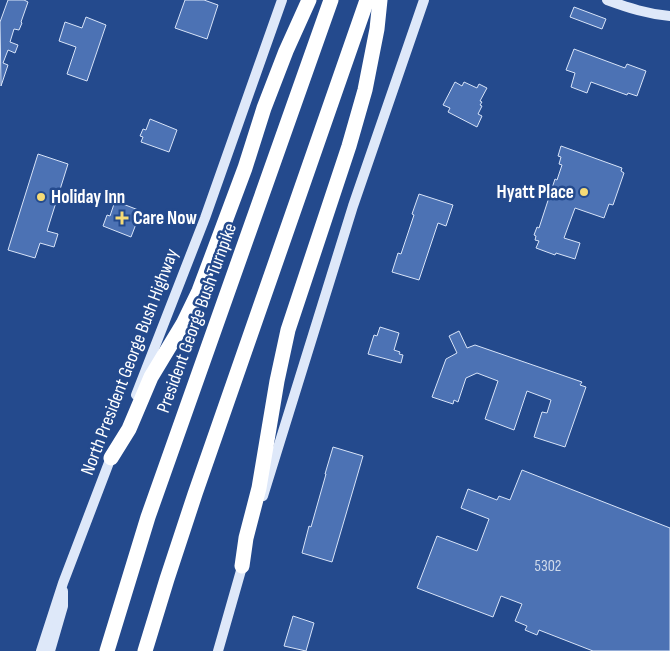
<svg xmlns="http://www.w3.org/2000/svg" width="670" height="651" font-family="'Sofia Sans Condensed',sans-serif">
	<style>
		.building { fill: #4c72b4; stroke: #d8e4f8 }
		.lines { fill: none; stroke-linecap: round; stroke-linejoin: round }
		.secondary { stroke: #dee8f9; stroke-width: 10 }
		.highway { stroke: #fff; stroke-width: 15 }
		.poi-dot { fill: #f6db76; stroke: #244a8d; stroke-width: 2 }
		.labels { text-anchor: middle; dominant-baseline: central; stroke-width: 5; stroke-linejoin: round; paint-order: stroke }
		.number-label { font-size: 16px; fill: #d2dcec }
		.poi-label { font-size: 19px; font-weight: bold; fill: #fff; stroke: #244a8d; text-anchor: start }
		.street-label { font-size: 19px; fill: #fff; stroke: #244a8d }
	</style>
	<rect width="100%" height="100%" fill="#244a8d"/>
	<g class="building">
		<path d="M8 0H24L28 2 21 22 22 23 19 30 14 29 10 42 18 45 15 53 8 50 3 63 8 65 1 86 0 22Z"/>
		<path d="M185 0H204L218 5 207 39 175 28Z"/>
		<path d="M574 7 606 19 602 29 570 17Z"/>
		<path d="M86 17 106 25 87 81 67 74 76 47 59 41 65 22 82 28Z"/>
		<path d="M574 49 625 68 627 64 646 71 637 96 628 93 627 95 591 82 587 93 571 87 575 73 566 70Z"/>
		<path d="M455 82 462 86 464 82 477 88 479 84 487 88 480 101 482 102 480 105 482 106 478 114 482 116 477 127 448 112 450 108 443 105Z"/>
		<path d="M150 119 177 130 169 152 141 142 143 137 140 136 143 129 146 130Z"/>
		<path d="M561 146 622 168 621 171 624 173 613 205 609 204 604 218 575 208 564 238 580 243 575 259 556 253 555 255 536 248 539 241 535 240 536 236 534 235 537 227 539 228 555 179 557 180 562 165 559 164 561 157 558 156Z"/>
		<path d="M38 154 68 164 47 231 58 234 54 247 40 243 35 258 8 250Z"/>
		<path d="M419 194 453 205 446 226 438 223 419 280 392 272 398 253 401 254 414 215 412 214Z"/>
		<path d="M115 201 141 211 131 237 103 226 107 215 110 216Z"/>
		<path d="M380 327 399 333 394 350 400 352 399 354 403 355 401 363 368 354 374 335 377 336Z"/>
		<path d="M459 331 467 348 475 345 582 382 580 385 586 387 565 447 534 437 542 412 547 413 551 400 527 391 514 430 485 419 498 381 477 373 466 378 458 402 454 400 453 404 432 397 446 359 457 353 449 336Z"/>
		<path d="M333 447 363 456 332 562 302 553 309 526 311 527 326 474H325Z"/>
		<path d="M522 470 670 528V651H593L539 630 537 635 525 630 527 626 515 621 522 604 501 596 493 617 417 588 437 536 477 551 489 519 461 508 468 489 497 500 499 496 510 500Z"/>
		<path d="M293 616 314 623 306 651 284 646Z"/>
	</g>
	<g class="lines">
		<g class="secondary">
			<path d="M607 0C629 8 647 14 670 16"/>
			<path d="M136 395 205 218 282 0"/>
			<path d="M263 496 353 206 424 0"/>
			<path d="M41 651 63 583 113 452"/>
			<path d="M50 651 63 606V591"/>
			<path d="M218 651 244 560"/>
		</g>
		<g class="highway">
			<path d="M111 458 129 429 151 377 183 324 199 291 245 168 264 108 286 51 309 0"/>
			<path d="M242 566 246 538 259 488 277 381 288 330 349 146 365 90 377 29 380 0"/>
			<path d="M107 651 148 517 331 0"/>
			<path d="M145 651 167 579 195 494 367 0"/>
		</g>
	</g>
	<g class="poi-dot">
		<circle cx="584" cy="192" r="5"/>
		<circle cx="41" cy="197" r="5"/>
		<path d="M119.5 210.5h5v5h5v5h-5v5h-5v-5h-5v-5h5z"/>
	</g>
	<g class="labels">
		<g class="number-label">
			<text x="548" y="566">5302</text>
		</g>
		<g class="poi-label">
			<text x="574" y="192" text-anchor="end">Hyatt Place</text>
			<text x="51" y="197">Holiday Inn</text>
			<text x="133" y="218">Care Now</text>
		</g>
		<g class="street-label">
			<text transform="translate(197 318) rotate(-70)">President George Bush Turnpike</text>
			<text transform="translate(130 362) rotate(-69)">North President George Bush Highway</text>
		</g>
	</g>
</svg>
